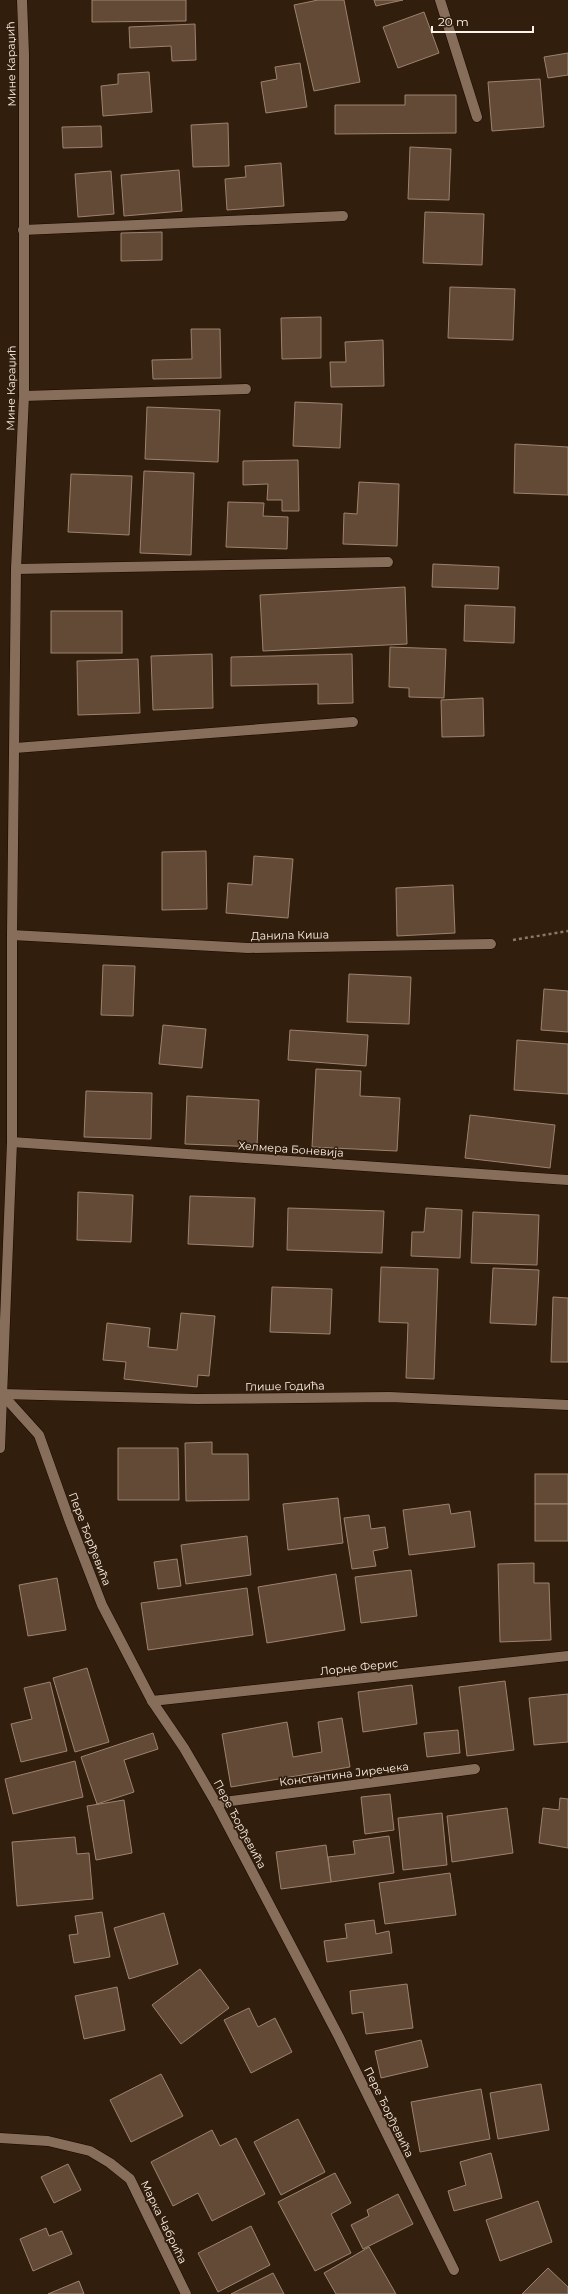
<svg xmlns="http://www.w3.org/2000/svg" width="568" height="2294" font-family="Montserrat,sans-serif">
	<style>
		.building { fill: #624a37; stroke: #9d836f }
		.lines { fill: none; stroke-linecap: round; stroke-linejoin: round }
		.street-casing { stroke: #190700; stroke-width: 11 }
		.path { stroke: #89786a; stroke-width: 2.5; stroke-dasharray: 3 3; stroke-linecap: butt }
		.street { stroke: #876e5a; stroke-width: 10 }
		.labels { text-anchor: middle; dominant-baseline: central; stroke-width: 3.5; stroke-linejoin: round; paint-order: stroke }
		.street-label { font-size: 11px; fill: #fef2e9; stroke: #321e0c }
	</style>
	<rect width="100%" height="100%" fill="#321e0c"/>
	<g class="building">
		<path d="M92 0H186V21L92 22Z"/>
		<path d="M318 0H344L360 82 314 91 294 5Z"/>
		<path d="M374 0H403L376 6Z"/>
		<path d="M424 12 439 53 398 68 383 27Z"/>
		<path d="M195 24 196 60 172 61 171 46 130 48 129 27Z"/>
		<path d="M568 53V75L548 78 544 57Z"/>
		<path d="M300 63 307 107 266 113 261 82 277 79 275 67Z"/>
		<path d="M149 72 152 112 103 116 101 86 118 84V74Z"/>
		<path d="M540 79 544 127 492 131 488 82Z"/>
		<path d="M405 95H456V133L335 134V105H405Z"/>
		<path d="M228 123 229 166 193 167 191 125Z"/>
		<path d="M101 126 102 147 63 148 62 127Z"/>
		<path d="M410 147 451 149 449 200 408 199Z"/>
		<path d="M281 163 284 206 227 210 225 179 246 177 245 166Z"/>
		<path d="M179 170 182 211 124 216 121 175Z"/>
		<path d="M111 171 114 214 78 217 75 174Z"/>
		<path d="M425 212 484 214 482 265 423 263Z"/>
		<path d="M162 232V260L121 261V233Z"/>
		<path d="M450 287 515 289 513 340 448 338Z"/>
		<path d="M321 317V358L282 359 281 318Z"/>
		<path d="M191 329H220L221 378 153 379 152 360 192 359Z"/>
		<path d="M383 340 384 386 331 387 330 362H346L345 342Z"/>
		<path d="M295 402 342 404 340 448 293 446Z"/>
		<path d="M147 407 220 410 218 462 145 459Z"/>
		<path d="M515 444 568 447V495L514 493Z"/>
		<path d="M298 460 299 511H282V500H267L268 484 243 485V461Z"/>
		<path d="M144 471 194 473 191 555 140 553Z"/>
		<path d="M71 474 132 476 129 535 68 532Z"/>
		<path d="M359 482 399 484 397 546 343 544 344 513 357 514Z"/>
		<path d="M228 502 264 503 263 516 288 517 287 549 226 547Z"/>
		<path d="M433 564 499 567 498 589 432 587Z"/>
		<path d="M405 587 407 644 263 651 260 595Z"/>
		<path d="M465 605 515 607 514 643 464 641Z"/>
		<rect x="51" y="611" width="71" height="42"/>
		<path d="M390 647 446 649 444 698 409 697V688L389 687Z"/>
		<path d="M212 654 213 708 153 710 151 656Z"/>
		<path d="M352 654 353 703 318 704V684L231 686V657Z"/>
		<path d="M138 659 140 713 78 715 77 661Z"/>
		<path d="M483 698 484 736 442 737 441 700Z"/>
		<path d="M206 851 207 909 162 910V852Z"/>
		<path d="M254 856 293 859 288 918 226 913 228 883 252 885Z"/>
		<path d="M453 885 455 933 397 936 396 888Z"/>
		<path d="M103 965 135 966 133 1016 101 1015Z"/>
		<path d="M349 974 411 977 409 1024 347 1022Z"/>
		<path d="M544 989 568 991V1032L541 1030Z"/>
		<path d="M163 1025 206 1029 202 1068 159 1064Z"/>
		<path d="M290 1030 368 1035 366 1066 288 1060Z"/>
		<path d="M517 1040 568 1044V1094L514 1090Z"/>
		<path d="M316 1069 361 1071 360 1096 400 1098 397 1151 312 1147Z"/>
		<path d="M86 1091 152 1093 151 1139 84 1137Z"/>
		<path d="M187 1096 259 1100 257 1147 185 1144Z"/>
		<path d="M470 1115 555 1125 550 1168 465 1158Z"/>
		<path d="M78 1192 133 1195 131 1242 77 1240Z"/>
		<path d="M190 1196 255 1198 253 1247 188 1244Z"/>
		<path d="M288 1208 384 1211 382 1253 287 1250Z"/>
		<path d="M426 1208 462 1210 460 1258 411 1256 412 1232H424Z"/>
		<path d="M473 1212 539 1215 537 1265 471 1263Z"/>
		<path d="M381 1267 438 1269 434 1379 406 1378 408 1323 379 1322Z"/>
		<path d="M493 1268 539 1270 536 1325 490 1323Z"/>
		<path d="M272 1287 332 1289 330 1334 270 1332Z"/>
		<path d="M553 1297 568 1298V1362H551Z"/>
		<path d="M181 1313 215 1316 209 1376 198 1375 197 1387 124 1379 126 1362 103 1360 107 1323 150 1328 148 1347 177 1350Z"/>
		<path d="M212 1442V1454H248L249 1500 186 1501 185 1443Z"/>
		<path d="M118 1448H178L179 1500H118Z"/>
		<rect x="535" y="1474" width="33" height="30"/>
		<path d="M338 1498 343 1543 288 1550 283 1504Z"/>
		<path d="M449 1504 451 1514 470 1511 475 1547 409 1555 403 1510Z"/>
		<rect x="535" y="1504" width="33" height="37"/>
		<path d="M369 1515 371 1529 385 1527 388 1548 373 1551 376 1566 352 1569 344 1518Z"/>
		<path d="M247 1536 251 1575 186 1584 181 1545Z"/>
		<path d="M177 1559 181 1586 158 1589 154 1562Z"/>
		<path d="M534 1563V1583H549L551 1640 500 1642 498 1564Z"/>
		<path d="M411 1570 417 1616 361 1623 355 1577Z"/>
		<path d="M336 1574 345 1630 267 1643 258 1587Z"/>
		<path d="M57 1578 66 1630 28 1636 19 1585Z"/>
		<path d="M247 1588 253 1635 148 1650 141 1603Z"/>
		<path d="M87 1668 109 1742 75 1752 53 1678Z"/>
		<path d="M505 1681 514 1750 467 1756 459 1687Z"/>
		<path d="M50 1682 67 1751 21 1762 11 1724 32 1719 24 1688Z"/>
		<path d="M412 1685 417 1724 363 1732 358 1692Z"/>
		<path d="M568 1694V1742L534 1745 529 1698Z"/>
		<path d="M342 1718 350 1767 231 1787 222 1734 287 1722 293 1757 322 1752 318 1722Z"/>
		<path d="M458 1730 460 1753 427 1757 424 1733Z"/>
		<path d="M153 1733 158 1749 124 1760 134 1792 97 1804 81 1757Z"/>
		<path d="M75 1761 83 1797 13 1814 5 1779Z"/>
		<path d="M390 1794 394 1830 365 1834 361 1797Z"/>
		<path d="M560 1798 568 1799V1848L539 1843 543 1808 559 1810Z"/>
		<path d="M124 1800 132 1853 96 1860 87 1806Z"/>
		<path d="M507 1808 513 1853 452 1862 447 1816Z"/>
		<path d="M442 1813 447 1865 403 1870 398 1818Z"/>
		<path d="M389 1836 394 1873 331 1882 328 1857 355 1854 353 1841Z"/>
		<path d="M75 1837 77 1854 89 1853 93 1899 17 1906 12 1842Z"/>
		<path d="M326 1845 331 1882 281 1889 276 1852Z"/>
		<path d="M450 1873 456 1915 385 1924 379 1883Z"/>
		<path d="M102 1912 110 1957 74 1963 69 1935 78 1934 75 1916Z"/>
		<path d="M164 1913 178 1964 129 1979 114 1928Z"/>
		<path d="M374 1920 376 1934 389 1931 392 1953 327 1962 324 1941 347 1938 345 1924Z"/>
		<path d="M200 1969 229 2008 181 2044 152 2005Z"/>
		<path d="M407 1984 413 2028 366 2034 363 2012 352 2014 350 1991Z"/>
		<path d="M117 1987 125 2030 84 2039 75 1996Z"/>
		<path d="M249 2008 258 2027 275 2018 292 2052 251 2073 224 2020Z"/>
		<path d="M421 2040 428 2067 381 2078 375 2051Z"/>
		<path d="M161 2074 183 2116 131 2142 110 2100Z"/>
		<path d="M541 2084 549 2130 498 2139 490 2093Z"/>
		<path d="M481 2089 490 2139 420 2152 411 2102Z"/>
		<path d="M298 2119 325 2172 281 2195 254 2142Z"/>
		<path d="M212 2130 220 2146 236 2138 265 2194 212 2221 198 2193 173 2206 151 2162Z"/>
		<path d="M491 2153 502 2198 454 2211 448 2191 466 2185 460 2162Z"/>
		<path d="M68 2164 81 2190 54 2203 41 2177Z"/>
		<path d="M335 2173 351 2203 331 2214 351 2253 315 2271 278 2202Z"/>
		<path d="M398 2194 413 2224 363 2249 351 2225 369 2216 367 2210Z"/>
		<path d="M538 2201 552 2242 500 2261 486 2220Z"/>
		<path d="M251 2226 270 2265 218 2292 198 2253Z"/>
		<path d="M46 2228 49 2236 62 2231 72 2254 33 2271 20 2239Z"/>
		<path d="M369 2247 396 2294H336L324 2273Z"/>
		<path d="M548 2268 568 2287V2294H522Z"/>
		<path d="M273 2273 284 2294H231Z"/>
		<path d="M79 2281 84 2294H48Z"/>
	</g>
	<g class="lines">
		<g class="street-casing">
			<g id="street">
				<path d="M440 0 477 117"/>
				<path d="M23 230 343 216"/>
				<path d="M24 396 246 389"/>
				<path d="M16 569 388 562"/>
				<path d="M15 748 353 722"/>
				<path d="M12 935 248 948 491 944"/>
				<path d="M12 1142 568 1180"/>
				<path d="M2 1394 39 1435 70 1522 102 1605 152 1701 184 1748 216 1803 339 2037 454 2270"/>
				<path d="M2 1394 196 1399 390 1397 568 1405"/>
				<path d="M0 1448 12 1142V935L16 569 24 396V54L22 0"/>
				<path d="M152 1701 568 1656"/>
				<path d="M216 1803 475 1769"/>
				<path d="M0 2138 48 2141 90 2151 110 2163 130 2179 186 2294"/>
			</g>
		</g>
		<path class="path" d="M513 940 568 931"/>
		<use href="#street" class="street"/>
	</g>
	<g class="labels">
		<g class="street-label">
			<text transform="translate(11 64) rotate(-91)">Мине Караџић</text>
			<text transform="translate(11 388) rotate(-89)">Мине Караџић</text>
			<text transform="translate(290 935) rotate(-1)">Данила Киша</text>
			<text transform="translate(291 1149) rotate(4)">Хелмера Боневија</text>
			<text transform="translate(285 1386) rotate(-1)">Глише Годића</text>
			<text transform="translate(90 1539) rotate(69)">Пере Ђорђевића</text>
			<text transform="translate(359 1667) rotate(-6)">Лорне Ферис</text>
			<text transform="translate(344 1774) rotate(-7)">Константина Јиречека</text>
			<text transform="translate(240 1824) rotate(62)">Пере Ђорђевића</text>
			<text transform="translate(389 2112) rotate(64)">Пере Ђорђевића</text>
			<text transform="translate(164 2222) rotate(64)">Марка Чабрића</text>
		</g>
	</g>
	<path d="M432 26v6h101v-6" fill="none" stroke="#fef2e9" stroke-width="2"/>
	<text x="438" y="26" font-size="12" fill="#fef2e9" stroke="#321e0c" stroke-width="3" paint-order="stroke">20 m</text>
</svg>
